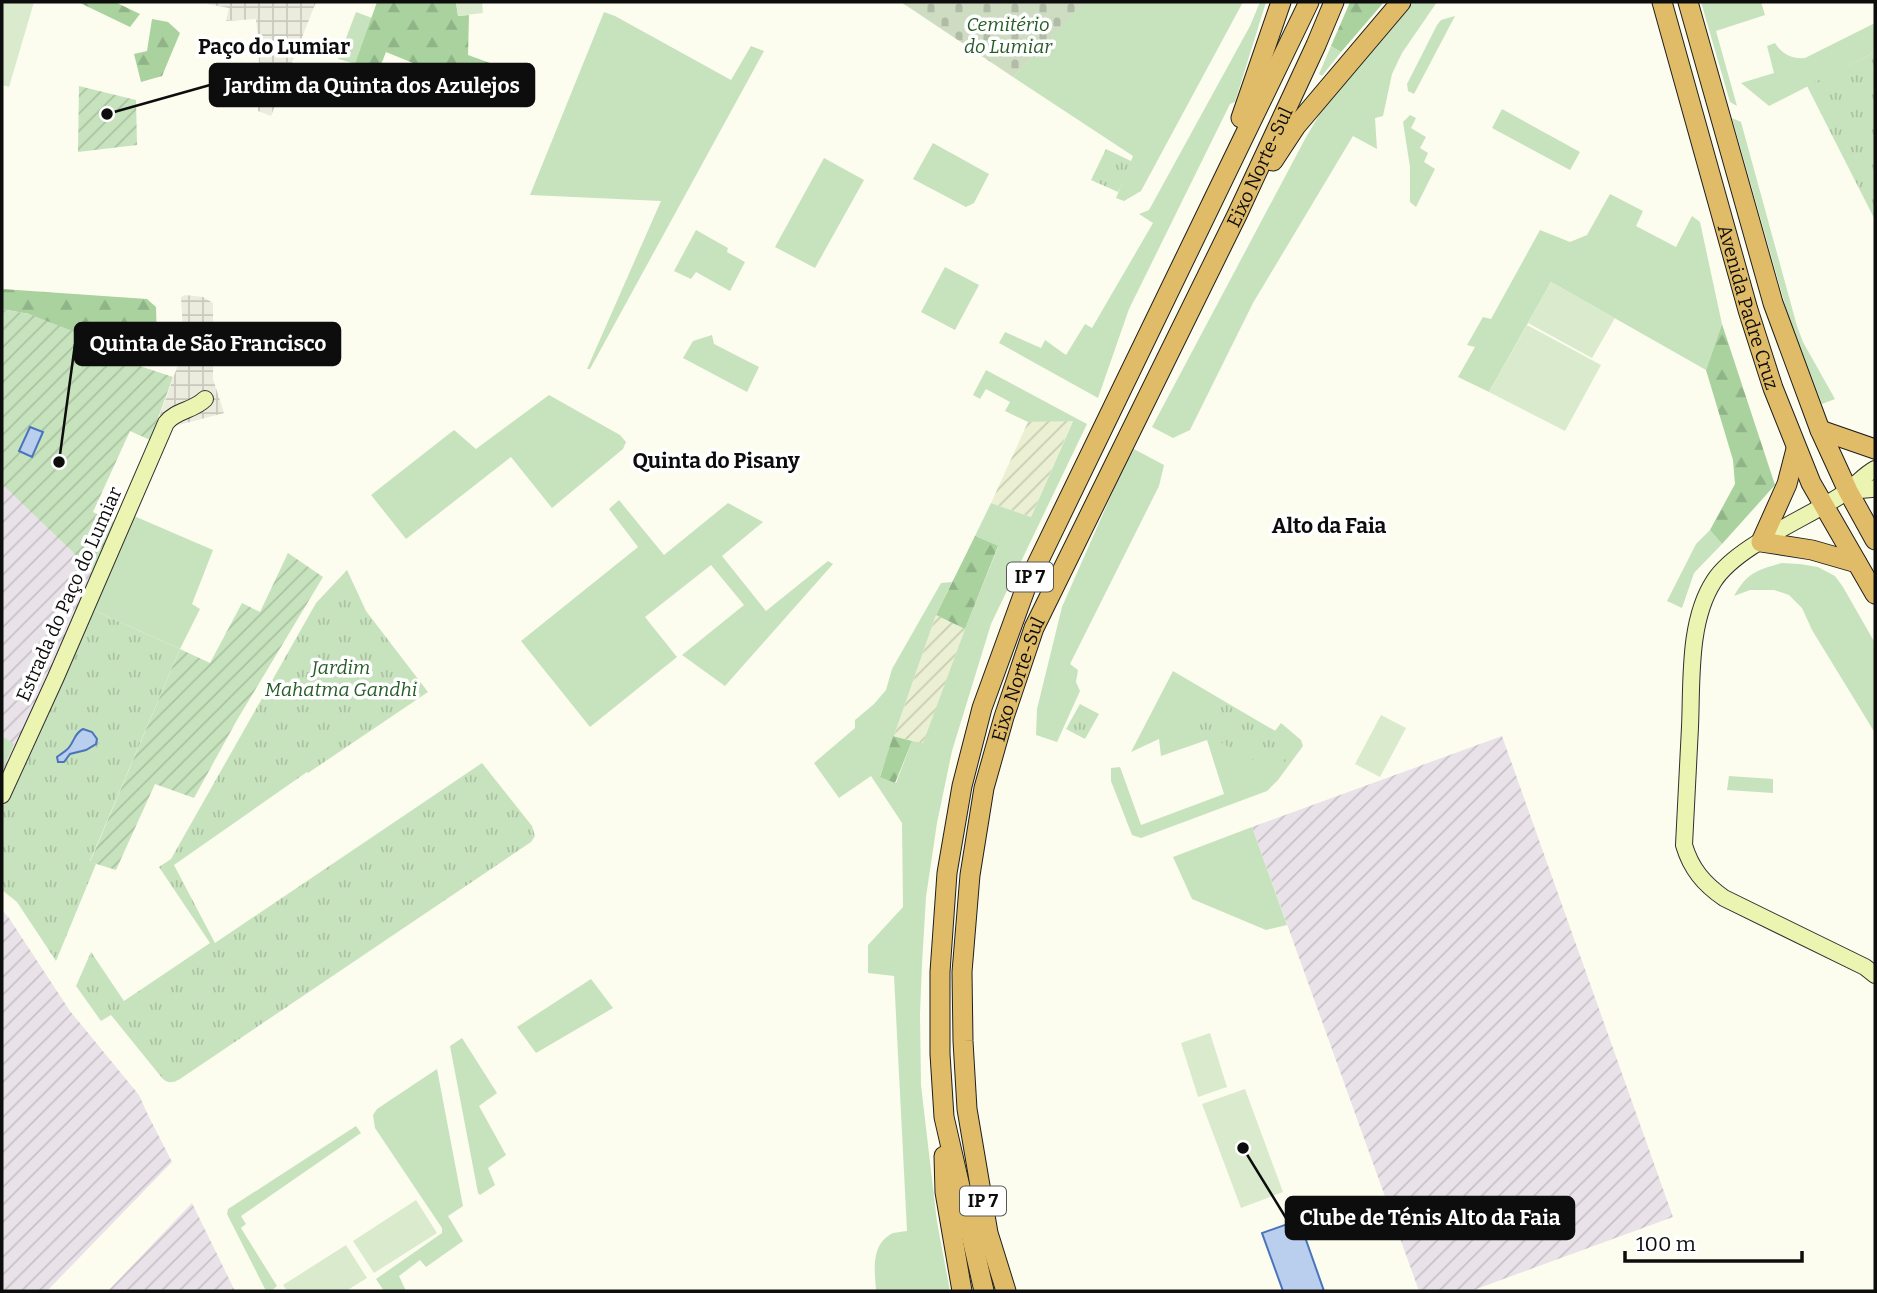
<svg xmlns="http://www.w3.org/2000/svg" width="1877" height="1293" font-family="Bitter,serif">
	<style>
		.industrial { fill: url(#industrial-furrows) }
		.farmland { fill: url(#farmland-furrows) }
		.grass { fill: #c7e3bd }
		.forest { fill: url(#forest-firs) }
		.cemetery { fill: url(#cemetery-stones) }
		.park { fill: url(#park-tufts) }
		.garden { fill: url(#garden-furrows) }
		.pitch { fill: #daebcd }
		.plaza { fill: url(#plaza-grid) }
		.water { fill: #baceee; stroke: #4a74bb; stroke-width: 2 }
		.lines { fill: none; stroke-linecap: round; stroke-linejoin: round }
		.secondary-casing { stroke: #2f2f2f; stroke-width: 18 }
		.highway-casing { stroke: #1e1e1e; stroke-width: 21 }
		.secondary { stroke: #ecf4b2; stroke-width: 16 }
		.highway { stroke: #e1bc68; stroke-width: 19 }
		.labels { text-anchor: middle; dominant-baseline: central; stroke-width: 7; stroke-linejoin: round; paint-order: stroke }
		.shield { fill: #fff; stroke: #565656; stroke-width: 2 }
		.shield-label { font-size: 18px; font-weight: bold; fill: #0d0d0d }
		.park-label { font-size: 19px; font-style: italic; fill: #265c27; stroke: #fff }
		.street-label { font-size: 19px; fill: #0d0d0d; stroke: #fff }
		.neighbourhood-label { font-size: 21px; font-weight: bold; fill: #0d0d0d; stroke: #fff }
		.leader { fill: none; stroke: #0d0d0d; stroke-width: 2.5 }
		.callout-dot { fill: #0d0d0d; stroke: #fff; stroke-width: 2.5 }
		.callout { fill: #0d0d0d; stroke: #0d0d0d; stroke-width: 2.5 }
		.callout-label { font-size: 21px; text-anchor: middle; font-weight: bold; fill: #fff }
	</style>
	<defs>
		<pattern id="industrial-furrows" width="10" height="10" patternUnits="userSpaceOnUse" patternTransform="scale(1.75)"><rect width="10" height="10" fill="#eae2e9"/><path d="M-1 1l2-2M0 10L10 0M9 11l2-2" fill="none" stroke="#c8c1c7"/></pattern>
		<pattern id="farmland-furrows" width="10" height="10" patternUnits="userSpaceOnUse" patternTransform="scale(1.75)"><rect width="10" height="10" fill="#ebf0d2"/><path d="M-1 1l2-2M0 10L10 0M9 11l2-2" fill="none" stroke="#c8cdb3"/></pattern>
		<pattern id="forest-firs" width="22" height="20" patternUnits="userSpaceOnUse" patternTransform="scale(1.75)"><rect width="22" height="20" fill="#a9d29e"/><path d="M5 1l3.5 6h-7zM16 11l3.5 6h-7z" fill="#90b387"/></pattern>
		<pattern id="cemetery-stones" width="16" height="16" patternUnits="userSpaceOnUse" patternTransform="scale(1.75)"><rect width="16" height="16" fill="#cedcc2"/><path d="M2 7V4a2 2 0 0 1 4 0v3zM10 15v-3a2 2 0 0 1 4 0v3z" fill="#b0bca6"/></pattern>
		<pattern id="park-tufts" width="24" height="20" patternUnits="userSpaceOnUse" patternTransform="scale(1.75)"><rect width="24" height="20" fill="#c7e3bd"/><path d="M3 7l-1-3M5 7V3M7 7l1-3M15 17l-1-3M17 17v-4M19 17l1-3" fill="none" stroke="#aac2a1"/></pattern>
		<pattern id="garden-furrows" width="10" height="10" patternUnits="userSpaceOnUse" patternTransform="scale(1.75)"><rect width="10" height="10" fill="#c7e3bd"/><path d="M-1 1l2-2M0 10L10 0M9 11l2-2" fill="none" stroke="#aac2a1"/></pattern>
		<pattern id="plaza-grid" width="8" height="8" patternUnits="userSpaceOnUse" patternTransform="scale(1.75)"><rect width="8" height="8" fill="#ececde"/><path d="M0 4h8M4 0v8" fill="none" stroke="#c9c9bd"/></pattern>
	</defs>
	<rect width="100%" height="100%" fill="#fcfdef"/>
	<g class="industrial">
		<path d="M3 483 97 575 2 784V484Z"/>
		<path d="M1502 736 1673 1217 1471 1291H1419L1252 827Z"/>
		<path d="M2 910 9 918 70 1011 139 1095 147 1113 172 1162 47 1291H2Z"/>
		<path d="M192 1203 235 1291H108Z"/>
	</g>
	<g class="farmland">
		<path d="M1073 420 1031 517 991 503 1028 422Z"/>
		<path d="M936 615 965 629 923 744 894 736Z"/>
	</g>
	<g class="grass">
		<path d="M1083 2H1243L1141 191 1124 201 1116 198 1133 156 1013 77Z"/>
		<path d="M1260 2H1266L1235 102 1230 104 1129 309 1098 398 999 343 1005 332 1041 348 1045 340 1066 355 1085 324 1092 328 1153 223 1139 214 1149 210 1250 26Z"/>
		<path d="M1413 2H1437L1402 53 1392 74 1383 116 1375 118 1377 149 1353 136 1253 303 1190 430 1173 438 1152 427 1305 139 1332 93Z"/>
		<path d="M1701 2H1761L1765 15 1716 31 1737 106 1730 102Z"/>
		<path d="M356 12 372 18 356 64 338 59Z"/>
		<path d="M604 12 615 16 731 80 751 46 764 51 590 369H587L661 201 530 195Z"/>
		<path d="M1455 16 1414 94 1408 91 1407 84 1437 25 1441 20Z"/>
		<path d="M1875 23V52L1769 106 1741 83 1774 73 1767 46 1775 43C1782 54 1792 59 1805 58Z"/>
		<path d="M1331 46 1341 52 1322 76 1319 74Z"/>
		<path d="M1502 109 1580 152 1570 170 1492 128Z"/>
		<path d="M1410 115 1416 118 1411 128 1426 137 1420 148 1428 153 1424 162 1435 169 1416 207 1410 202V167L1403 122Z"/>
		<path d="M1732 118 1741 122 1797 326 1803 342 1835 399 1822 404 1786 308Z"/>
		<path d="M933 143 989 174 974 203 966 207 913 179Z"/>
		<path d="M824 158 864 180 815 268 775 247Z"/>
		<path d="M1610 194 1643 211 1636 226 1676 247 1692 216 1700 222 1722 324 1706 370 1551 282 1489 392 1458 377 1475 347 1467 345 1483 317 1491 319 1540 230 1570 242 1587 235Z"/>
		<path d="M696 230 728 248 727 252 745 262 730 291 696 272 691 279 674 271Z"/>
		<path d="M945 267 979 285 955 330 921 312Z"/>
		<path d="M712 335 714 344 759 367 747 392 683 358 693 341Z"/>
		<path d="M986 370 1087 424 991 624 952 751 937 823 926 897 922 964 920 1014 921 1085 937 1222 950 1291H876C875 1272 870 1246 891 1234 895 1232 902 1232 907 1231L894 976 868 973V945L903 907 902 823 871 776 839 798 814 763 855 728V720L874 704 886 690 892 669 941 583 952 582 936 615 880 776 896 783 912 741 923 743 965 629 998 547 975 536 991 503 1031 517 1073 421 1028 422 1005 411 1010 402 986 389 980 399 973 395Z"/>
		<path d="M549 395 620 435 626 442 623 449 552 508 511 457 406 539 371 495 454 430 476 449Z"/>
		<path d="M1132 448 1164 465 1159 486 1070 664 1078 670 1076 682 1080 691 1057 742 1036 735 1037 709 1062 607Z"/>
		<path d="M619 500 664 555 728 503 763 522 722 556 766 611 828 561 833 564 725 686 682 655 744 605 711 565 645 617 677 657 590 727 521 641 638 547 609 509Z"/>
		<path d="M134 516 213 550 192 604 200 609 180 649 91 609Z"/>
		<path d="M1710 530 1722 544 1694 573 1682 608 1667 601 1696 544Z"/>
		<path d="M1782 563 1800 564 1818 567 1835 576 1843 587 1875 643V733L1812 630 1802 608 1789 595 1774 590H1750L1734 596C1747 573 1757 570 1782 563Z"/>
		<path d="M1173 671 1275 731 1281 723 1301 740 1303 746 1278 780 1267 791 1141 838 1132 835 1111 781V768L1120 767 1141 825 1224 794 1207 740 1161 756 1159 739 1131 752Z"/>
		<path d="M2 736 14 744 2 771Z"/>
		<path d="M1729 776 1773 779V793L1727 790Z"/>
		<path d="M1252 827 1287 925 1266 930 1192 899 1173 857Z"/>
		<path d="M591 979 613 1008 536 1053 517 1027Z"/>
		<path d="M462 1038 497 1093 479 1106 506 1155 488 1168 495 1185 480 1195 478 1193 450 1046Z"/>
		<path d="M437 1069 463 1206 448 1216 463 1241 426 1267 420 1260 399 1276 406 1291H384L376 1279 442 1233V1228L375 1128 373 1115 377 1109Z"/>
		<path d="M356 1126 361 1133 241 1216 246 1224 241 1228 277 1286 271 1291H266L227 1214 228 1209Z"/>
	</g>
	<g class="forest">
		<path d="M78 2H115L140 14 130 27Z"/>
		<path d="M377 2H456L458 16 469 15 468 55 490 63 498 71 489 94 386 52 377 75 354 67Z"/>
		<path d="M1350 2H1384L1341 52 1331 46Z"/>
		<path d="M152 19 168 22 180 33 162 76 141 82 134 54 147 51Z"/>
		<path d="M2 289 147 299 156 307 157 341 112 336 107 345 142 358 133 395 29 314 2 309Z"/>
		<path d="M1722 324 1775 485 1722 544 1710 530 1735 484 1733 460 1706 370Z"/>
		<path d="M975 536 998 546 965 629 936 615Z"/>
		<path d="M893 736 912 741 895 783 880 777Z"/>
	</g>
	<path class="cemetery" d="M901 2H1084L1013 77Z"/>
	<g class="park">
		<path d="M1875 52V220L1807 86Z"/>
		<path d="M1106 149 1133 162 1118 192 1091 180Z"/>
		<path d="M347 570 366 611 428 692 308 773 307 772 174 865 215 943 482 763 532 826 535 836 531 842 180 1079C173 1083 168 1084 162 1078L111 1015 101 1021 76 986 91 952 124 1001 210 943 159 867 171 859 316 603Z"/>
		<path d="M91 609 180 649 90 861 96 864 56 961 17 902 2 890V808Z"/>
		<path d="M1212 697 1296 742 1278 774 1193 727Z"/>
		<path d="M1080 704 1099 714 1085 739 1066 729Z"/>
	</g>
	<g class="garden">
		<path d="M79 86 136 100 137 145 78 152Z"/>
		<path d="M2 309 29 314 142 358 140 366 173 377 150 440 130 431 93 512 114 522 97 575 2 484Z"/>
		<path d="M288 553 323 577 237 720 194 798 155 784 116 870 90 862 180 649 210 663 242 603 260 612Z"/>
	</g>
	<g class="pitch">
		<path d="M2 2H34L9 87 2 85Z"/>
		<path d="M456 2H482L483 13 458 16Z"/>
		<path d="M1551 282 1615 318 1592 358 1528 323Z"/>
		<path d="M1527 325 1601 365 1565 431 1489 392Z"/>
		<path d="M1381 715 1406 728 1380 777 1355 764Z"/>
		<path d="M1210 1033 1227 1087 1198 1097 1181 1043Z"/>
		<path d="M1245 1089 1283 1192 1241 1208 1202 1104Z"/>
		<path d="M416 1200 437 1233 374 1273 353 1241Z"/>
		<path d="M346 1245 367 1278 346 1291H287L283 1285Z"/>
	</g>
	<g class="plaza">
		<path d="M210 2H316L271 116 258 111 259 48 256 19 226 21 229 8 207 4Z"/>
		<path d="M185 295 203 297 213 303V379L224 413 171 427 157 423 184 348 181 297Z"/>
	</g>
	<g class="water">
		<path d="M30 427 43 432 32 457 19 451Z"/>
		<path d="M83 729 92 732 97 739 96 744 86 750 70 754 64 762H58L57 757C62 753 67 751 70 746 75 739 75 733 83 729Z"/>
		<path d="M1299 1220 1324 1291H1283L1262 1233Z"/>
	</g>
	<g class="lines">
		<g class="secondary-casing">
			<g id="secondary">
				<path d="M1875 469C1864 475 1857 484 1846 492 1810 517 1737 545 1714 581 1688 621 1692 681 1690 727 1688 767 1686 806 1684 845 1691 869 1704 884 1724 898L1865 967 1875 975"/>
				<path d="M1848 491 1872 489 1875 488"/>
				<path d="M2 795 56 677 166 423C176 410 193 411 205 399"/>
			</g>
		</g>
		<g class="highway-casing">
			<g id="highway">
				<path id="s1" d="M1662 2 1748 310 1773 388 1811 483 1875 594"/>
				<path d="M1688 2 1773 303 1820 430 1848 491 1875 540"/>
				<path d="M1241 118 1281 2"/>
				<path d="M1273 161 1296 126 1401 2"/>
				<path d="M1820 430 1875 449"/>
				<path d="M1796 449 1787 484 1761 542 1812 550 1857 563"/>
				<path d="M944 1156 945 1192 962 1291"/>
				<path d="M984 1291 944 1117 940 1054V972L947 873 962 786 982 708 1026 587 1309 2"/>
				<path id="s2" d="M1006 1291 988 1233 967 1109 963 1041 962 972 970 875 984 788 1004 717 1034 628 1237 215 1316 45 1334 2"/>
			</g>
		</g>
		<use href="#secondary" class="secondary"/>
		<use href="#highway" class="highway"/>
	</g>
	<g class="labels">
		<g class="shield">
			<rect x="1007" y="562.5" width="46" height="29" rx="5"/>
			<rect x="960" y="1186.5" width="46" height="29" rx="5"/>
		</g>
		<g class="shield-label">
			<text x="1030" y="577">IP 7</text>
			<text x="983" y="1201">IP 7</text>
		</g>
		<g class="park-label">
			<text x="1008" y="24">Cemitério<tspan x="1008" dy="22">do Lumiar</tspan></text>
			<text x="341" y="667">Jardim<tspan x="341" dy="22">Mahatma Gandhi</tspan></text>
		</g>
		<g class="street-label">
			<text stroke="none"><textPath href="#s2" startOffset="1190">Eixo Norte-Sul</textPath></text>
			<text stroke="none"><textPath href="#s1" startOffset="317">Avenida Padre Cruz</textPath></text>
			<text transform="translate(69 594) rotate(-66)">Estrada do Paço do Lumiar</text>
			<text stroke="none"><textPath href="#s2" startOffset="623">Eixo Norte-Sul</textPath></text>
		</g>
		<g class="neighbourhood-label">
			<text x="274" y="47">Paço do Lumiar</text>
			<text x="716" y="461">Quinta do Pisany</text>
			<text x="1329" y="526">Alto da Faia</text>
		</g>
	</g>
	<path class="leader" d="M107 114L210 85M59 462L75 344M1243 1148L1286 1218"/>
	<g class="callout-dot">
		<circle cx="107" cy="114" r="7"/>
		<circle cx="59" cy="462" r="7"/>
		<circle cx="1243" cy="1148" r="7"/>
	</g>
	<g class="callout">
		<rect x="210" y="64" width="324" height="42" rx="7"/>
		<rect x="75" y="323" width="265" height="42" rx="7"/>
		<rect x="1286" y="1197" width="288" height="42" rx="7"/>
	</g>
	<g class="callout-label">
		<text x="372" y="93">Jardim da Quinta dos Azulejos</text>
		<text x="208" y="351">Quinta de São Francisco</text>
		<text x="1430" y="1225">Clube de Ténis Alto da Faia</text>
	</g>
	<rect width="1877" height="1293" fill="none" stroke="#0d0d0d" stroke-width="7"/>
	<path d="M1625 1251v10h177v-10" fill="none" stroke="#0d0d0d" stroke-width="3.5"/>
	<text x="1636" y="1251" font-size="21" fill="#0d0d0d" stroke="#ffffff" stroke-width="5" paint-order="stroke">100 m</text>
</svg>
